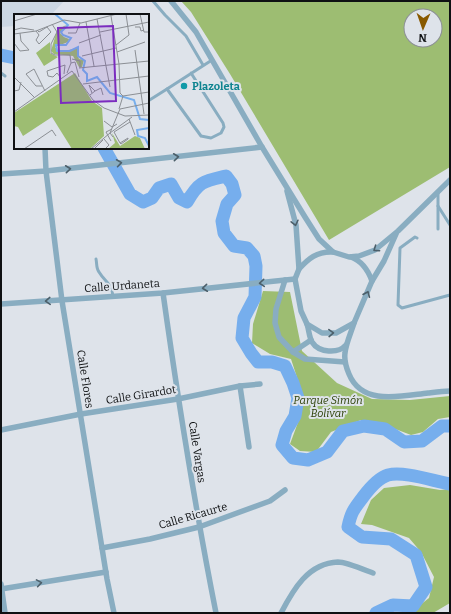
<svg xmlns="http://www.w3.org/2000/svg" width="451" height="614" font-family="Bitter,serif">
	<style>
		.built { fill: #cbd6e2 }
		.green { fill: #9dbd72; fill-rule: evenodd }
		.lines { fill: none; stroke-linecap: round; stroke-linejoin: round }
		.river { stroke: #76aeed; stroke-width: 13 }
		.lane { stroke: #89adc1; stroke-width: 3 }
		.street { stroke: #89adc1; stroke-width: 5.5 }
		.oneway { stroke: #4c5f6a }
		.culture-dot { fill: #0f9aa8; stroke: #dee3ea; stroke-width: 1.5 }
		.labels { text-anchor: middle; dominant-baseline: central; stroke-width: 4; stroke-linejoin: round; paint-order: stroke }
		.culture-label { font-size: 11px; font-weight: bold; fill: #0d838f; stroke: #dee3ea; text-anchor: start }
		.street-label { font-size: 11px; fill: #0f1113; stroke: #dee3ea }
		.park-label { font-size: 11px; font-style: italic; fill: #2d4107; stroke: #dee3ea }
		.inset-river { fill: none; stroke: #76aeed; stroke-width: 2 }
		.inset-road { fill: none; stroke: #8b8f94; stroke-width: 1 }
		.view { fill: #7b2cbf; fill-opacity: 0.15; stroke: #7b2cbf; stroke-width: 2 }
		.inset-edge { fill: none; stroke: #0f1113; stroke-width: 2 }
	</style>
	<rect width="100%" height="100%" fill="#dee3ea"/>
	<path class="built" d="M1 1H64L51 15H15V26L1 27Z"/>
	<g class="green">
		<path d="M181 1H450V167L329 240 230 74 191 12ZM411 16H435V40H411Z"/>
		<path d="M263 291 290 292 302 351 337 383 372 399 410 400 450 396V417L438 419 423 432 411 435 377 422 361 420 331 432 316 452 300 451 290 444 300 417 304 399 291 359 270 354 252 343 253 324Z"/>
		<path d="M410 485 440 490 450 489V603L433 613H410L429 598 434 577 421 552 409 538 372 525 361 524 371 500 384 488Z"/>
	</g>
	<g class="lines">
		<g class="river">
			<path d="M1 55 15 58"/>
			<path d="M104 148 130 194 143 202 152 198 159 188 171 184 179 198 187 202C199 181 204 181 226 176L232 184 235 195 227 204 222 221 224 233 234 246 247 248 254 256 256 266 255 297 244 318 242 338 251 353 258 362H272L285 366 293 383 298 398 295 416 286 431 282 445 293 458 308 460 327 452 343 431 364 426 385 429 404 442 422 441 442 426H450"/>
			<path d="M376 613 393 605 413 606 426 587 416 555 391 539 362 537 348 527C351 512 354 509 363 497 369 489 378 478 388 475 404 471 433 481 450 484"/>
		</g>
		<g class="lane">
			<path d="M153 1 165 15 186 36 203 65"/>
			<path d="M1 73 5 76"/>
			<path d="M191 73 223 123 224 127 221 133 211 138 201 136 167 89 212 60"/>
			<path d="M148 101 167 89"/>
			<path d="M438 193V229"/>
			<path d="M438 206 450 225"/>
			<path d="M417 238 415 237 400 248 398 305 402 308 450 295"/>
			<path d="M96 259C97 263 96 268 99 272 105 282 112 283 113 297"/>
		</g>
		<g class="street">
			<path d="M171 1 196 32 262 147 305 217 319 239 333 252 349 257 359 256 375 250 398 231 450 180"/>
			<path d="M45 148 46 171 62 301 107 579 114 613"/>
			<path d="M1 174 46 171 262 147"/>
			<path d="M287 191 296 225 299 269 295 279 301 311 307 324 322 333H336L354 323 372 281 384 261 396 234"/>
			<path d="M351 257C362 261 368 270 372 281"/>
			<path d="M299 269C308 259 317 251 333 252"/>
			<path d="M285 280 276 309 275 323 279 337 293 352 305 359 345 362"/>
			<path d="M163 293C178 400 195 507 216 613"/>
			<path d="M1 304 163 293 295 279"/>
			<path d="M354 323C351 333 346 343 345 353 344 360 346 367 349 374 362 406 401 396 428 393 436 392 443 391 450 391"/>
			<path d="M307 324C309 330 309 337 312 342 319 353 338 354 346 345"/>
			<path d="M293 352 311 340"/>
			<path d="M240 386 249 447"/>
			<path d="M1 430 81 414 178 399 240 386 260 384"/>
			<path d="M102 548 150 539 199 527 270 501 285 490"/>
			<path d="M1 584 5 613"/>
			<path d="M1 589 106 572"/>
			<path d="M281 613C293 590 308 563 338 562 346 562 365 570 373 573"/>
		</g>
	</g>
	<defs><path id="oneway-chevron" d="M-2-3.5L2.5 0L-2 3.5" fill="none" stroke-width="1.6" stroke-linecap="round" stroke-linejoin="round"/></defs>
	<g class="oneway">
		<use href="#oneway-chevron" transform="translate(176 157) rotate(-6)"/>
		<use href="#oneway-chevron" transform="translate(119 163) rotate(-8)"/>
		<use href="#oneway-chevron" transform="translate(68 169) rotate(-6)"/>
		<use href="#oneway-chevron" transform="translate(295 223) rotate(77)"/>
		<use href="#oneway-chevron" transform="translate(376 249) rotate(146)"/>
		<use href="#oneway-chevron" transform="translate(262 283) rotate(175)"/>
		<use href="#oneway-chevron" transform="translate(205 288) rotate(174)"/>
		<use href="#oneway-chevron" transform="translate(367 294) rotate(-67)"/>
		<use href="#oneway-chevron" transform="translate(48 301) rotate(177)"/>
		<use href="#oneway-chevron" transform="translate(331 333) rotate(-2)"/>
		<use href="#oneway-chevron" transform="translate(39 583) rotate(-9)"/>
	</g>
	<circle class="culture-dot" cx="184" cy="86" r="4"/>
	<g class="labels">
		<g class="culture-label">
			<text x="192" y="86">Plazoleta</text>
		</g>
		<g class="street-label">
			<text transform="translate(122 286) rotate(-4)">Calle Urdaneta</text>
			<text transform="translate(85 379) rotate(81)">Calle Flores</text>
			<text transform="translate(141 395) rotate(-9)">Calle Girardot</text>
			<text transform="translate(197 452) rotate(81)">Calle Vargas</text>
			<text transform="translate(193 516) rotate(-16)">Calle Ricaurte</text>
		</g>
		<g class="park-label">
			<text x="328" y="400">Parque Simón<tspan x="328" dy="13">Bolívar</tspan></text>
		</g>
	</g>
	<g transform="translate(14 14)">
		<rect width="135" height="135" fill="#dee3ea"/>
		<path d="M52 11 46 19 50 23 55 25 54 28 41 33 45 38 64 34 63 40 65 45 70 46 68 53H65L59 42 40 40 37 37 43 16ZM36 28V39L44 43 30 52 22 39ZM61 59 78 87 88 94 90 122 76 135H58L38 103 9 122 4 113 0 112V99ZM98 119 106 132 121 122 126 124 131 135H94L101 129Z" fill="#9dbd72"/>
		<path class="inset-river" d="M41 0 54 11 47 18 49 21 57 24 52 31H42L43 37H56L64 33V42L71 47 69 56 73 60V67L83 63 96 79 120 86 126 105 135 106M135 114 123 116 124 122 131 124 135 132"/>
		<path class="inset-road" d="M126 0 130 18H135M97 2 105 50 106 79 109 82M83 5 96 73M0 7 23 0M72 8 80 52M38 10 43 18 37 30V39L41 41H56L57 49M121 13H126L127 17 130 16M0 16 7 14 20 16M22 17 25 21 22 26 25 30 37 18 33 13 25 18 23 16M86 18 135 8M6 19 7 27 15 36M54 19H62L66 9M0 20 22 17 50 6 67 9 103 0M0 29 6 37 15 36M65 29 87 21M102 31 115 21 112 0M121 36 130 100M103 38 131 28M135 40V57M68 42 102 34M58 45 66 47V54M65 54 135 47M53 59 57 49 61 48 65 63M0 63 21 84M47 64 43 59 39 63 34 62 33 57 51 51 50 60M69 70 135 62M28 72H22L12 60 20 55 31 77M0 77 5 76 7 68M81 77 87 74 89 81M76 81 81 77 75 71 78 79M105 95 109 82 135 78M0 98 58 57 79 86 90 94 111 102 135 101M115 105 121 121M90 107 98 113 103 110M99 123 96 119 118 103M90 125 95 131 91 135M114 125 107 130 106 129 114 124ZM97 127 92 118 98 115M106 129 100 118 116 108M10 135 38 116 42 122M77 135 96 119 106 95 135 89M80 135 89 126"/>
		<path class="view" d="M99 12 102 87 47 89 44 14Z"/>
		<rect width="135" height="135" class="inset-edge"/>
	</g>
	<rect width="451" height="614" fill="none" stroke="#0f1113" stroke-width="4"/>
	<g transform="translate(423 28) rotate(182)"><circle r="19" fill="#dee3ea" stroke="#8b8f94"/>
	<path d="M0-3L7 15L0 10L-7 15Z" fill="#885900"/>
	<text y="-6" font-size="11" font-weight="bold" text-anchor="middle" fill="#0f1113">N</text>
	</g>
</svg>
